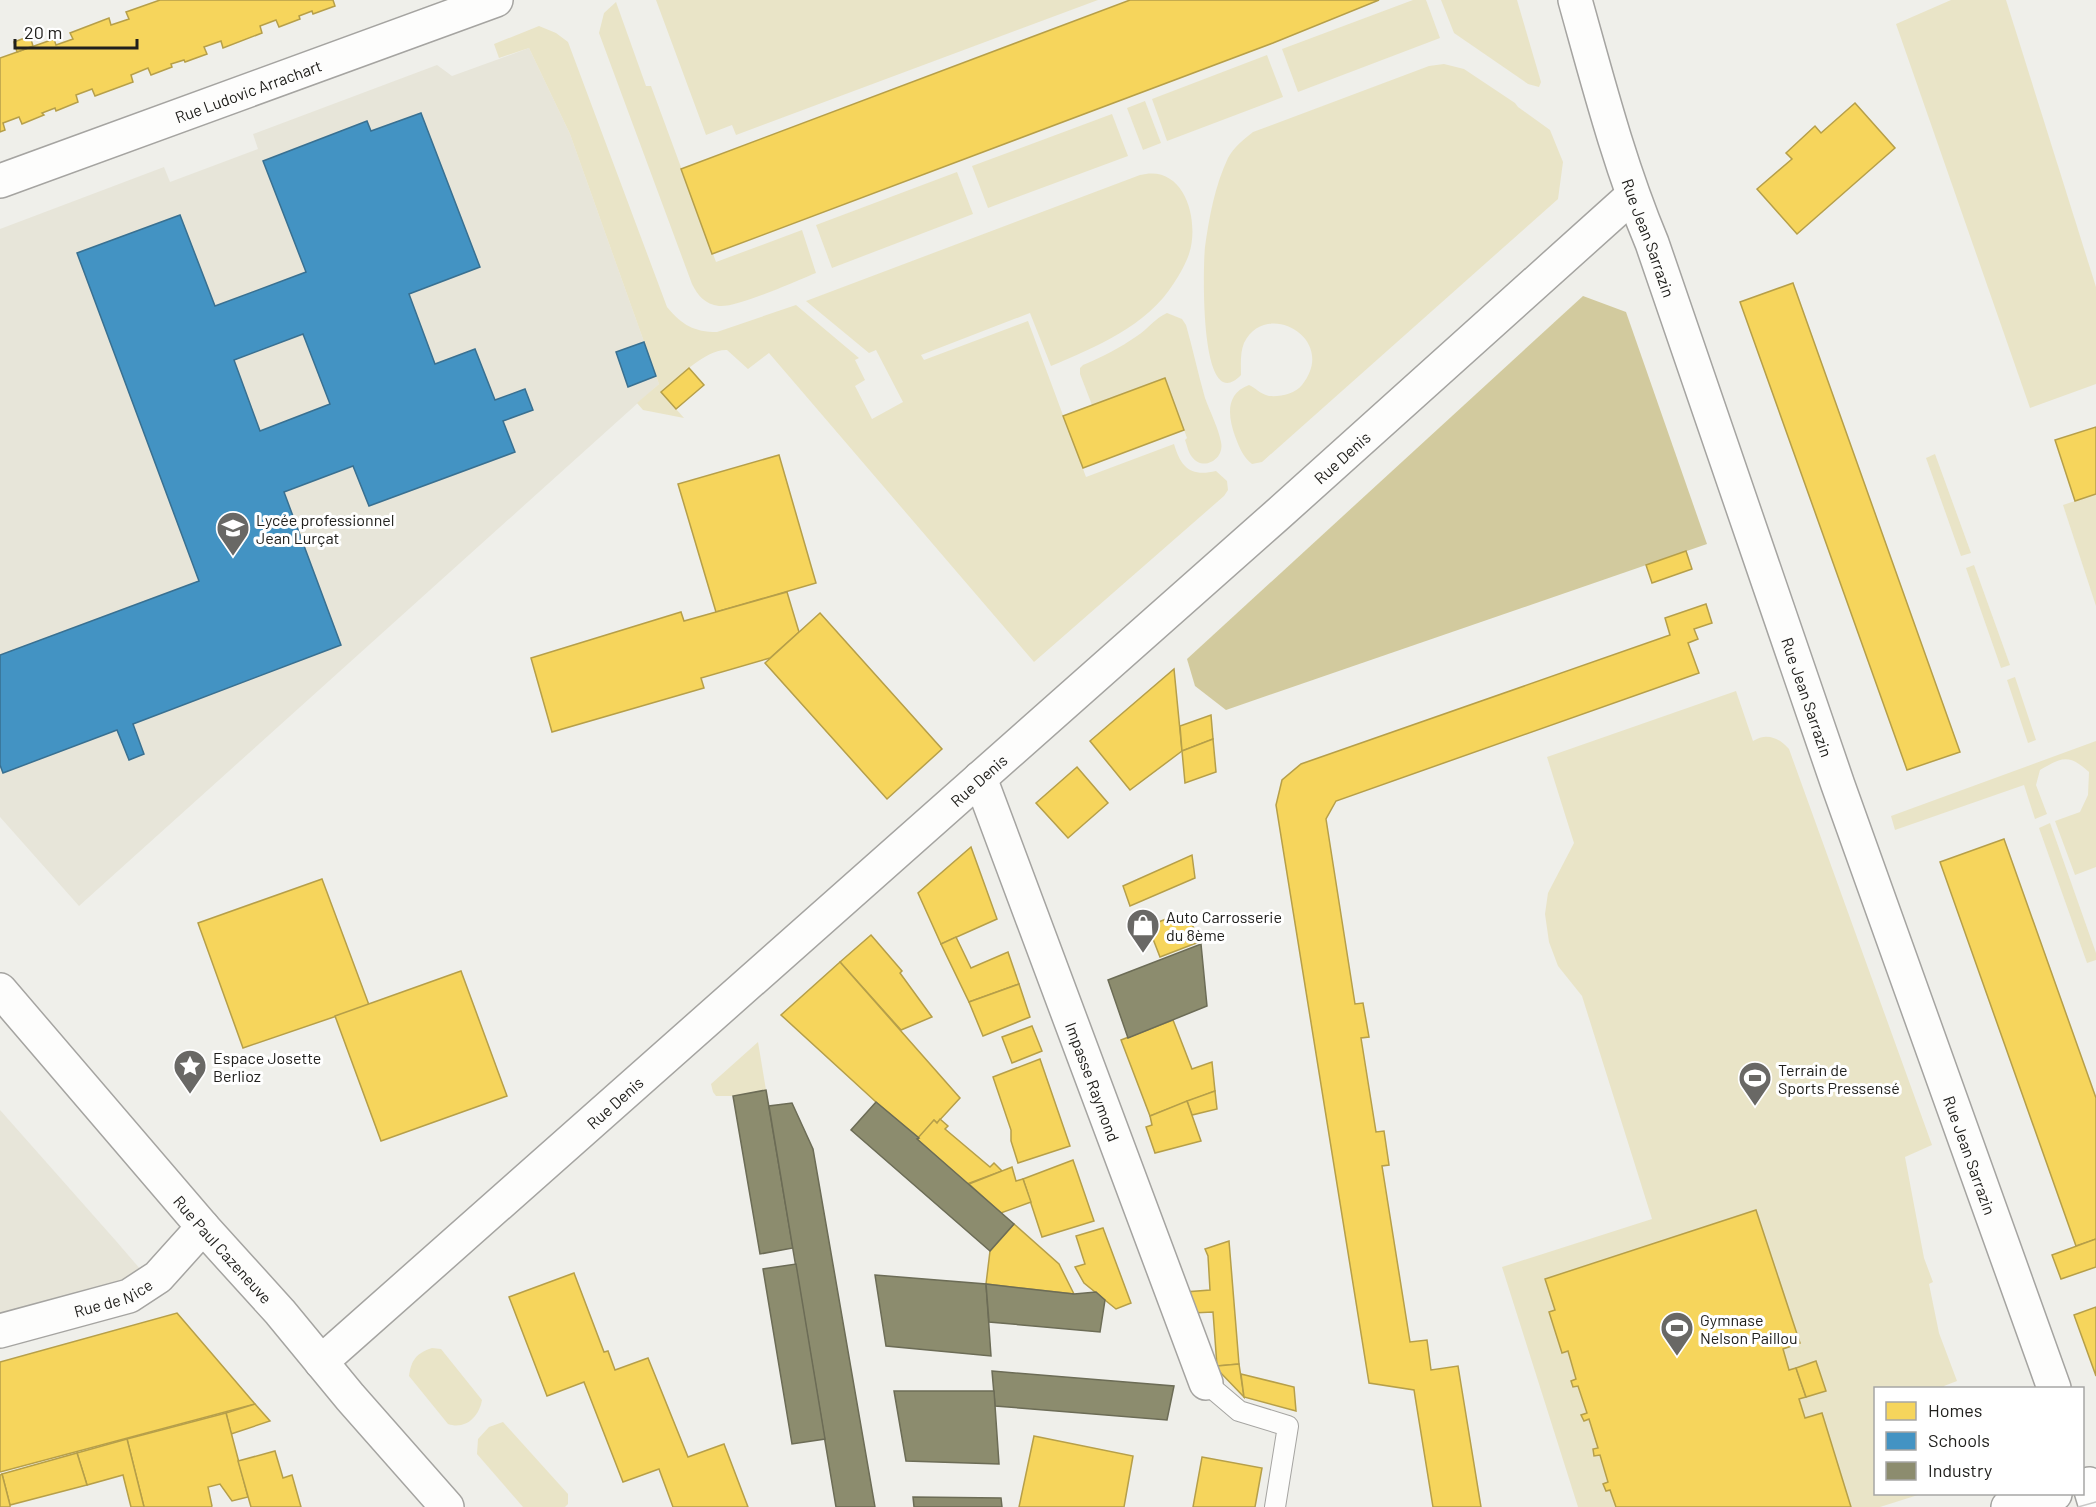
<svg xmlns="http://www.w3.org/2000/svg" width="2096" height="1507" font-family="Barlow,sans-serif">
	<style>
		.built { fill: #e7e5d9 }
		.green { fill: #e9e4c7 }
		.forest { fill: #d2ca9e }
		.homes { fill: #f6d55c; stroke: #b69f49; stroke-width: 1.5 }
		.schools { fill: #4393c3; stroke: #397091; stroke-width: 1.5; fill-rule: evenodd }
		.industry { fill: #8c8c6e; stroke: #6c6c56; stroke-width: 1.5 }
		.lines { fill: none; stroke-linecap: round; stroke-linejoin: round }
		.lane-casing { stroke: #a5a4a1; stroke-width: 22 }
		.street-casing { stroke: #a5a4a1; stroke-width: 36 }
		.secondary-casing { stroke: #a5a4a1; stroke-width: 36 }
		.lane { stroke: #fdfdfc; stroke-width: 20 }
		.street { stroke: #fdfdfc; stroke-width: 33 }
		.secondary { stroke: #fdfdfc; stroke-width: 33 }
		.tram { stroke: #c8c8c7; stroke-width: 1.5 }
		.labels { text-anchor: middle; dominant-baseline: central; stroke-width: 6; stroke-linejoin: round; paint-order: stroke }
		.street-label { font-size: 16px; fill: #21201d; stroke: #fff }
		.poi-label { font-size: 16px; fill: #21201d; stroke: #fff; text-anchor: start }
	</style>
	<rect width="100%" height="100%" fill="#efefea"/>
	<g class="built">
		<path d="M529 48 570 134 659 384 79 906 0 817V229L164 167 170 182 258 149 253 134 437 65 452 76Z"/>
		<path d="M0 1110 116 1241 147 1277 0 1318Z"/>
	</g>
	<g class="green">
		<path d="M656 0H1098L736 135 732 125 706 135Z"/>
		<path d="M1413 0H1426L1440 38 1298 92 1282 49Z"/>
		<path d="M1441 0H1517L1541 82 1539 87 1528 84 1454 33Z"/>
		<path d="M1951 0H2006L2096 287V384L2030 408 1896 24Z"/>
		<path d="M616 2 646 86H651L716 262 802 230 816 273C796 281 737 308 719 306 705 304 698 296 692 284L599 33 604 13Z"/>
		<path d="M539 26 556 33 568 42 667 307C682 325 694 332 717 332L796 305 859 358 855 360 865 380 855 386 872 419 903 402 876 350 869 353 806 301 1140 175C1185 163 1200 221 1189 254 1186 263 1180 274 1174 283 1147 326 1096 347 1051 366L1030 313 921 355 924 360 1028 321 1086 477 1174 444C1181 468 1191 477 1216 471L1227 481 1228 490 1224 496 1034 662 769 353 748 369 727 350C705 349 677 379 661 392L684 418 643 410 637 403 659 384 570 134 529 48 499 58 494 44Z"/>
		<path d="M1267 55 1283 97 1167 141 1152 99Z"/>
		<path d="M1444 64 1464 69 1515 103 1518 107 1550 130 1563 162 1558 199 1262 462 1252 464C1243 457 1239 447 1235 436 1228 416 1225 394 1249 385 1256 388 1260 394 1269 396 1280 397 1295 394 1302 385 1339 339 1266 298 1244 343 1240 353 1241 364 1241 375 1199 419 1203 266 1205 247 1209 218 1215 185 1228 158 1234 147 1244 139 1253 132L1429 66Z"/>
		<path d="M1145 101 1161 143 1143 150 1127 108Z"/>
		<path d="M1112 114 1128 156 988 208 972 166Z"/>
		<path d="M957 172 973 214 832 268 816 225Z"/>
		<path d="M1167 313 1182 319 1186 325C1193 349 1198 374 1205 398 1210 412 1218 427 1221 442 1225 459 1203 472 1192 457 1188 452 1187 445 1185 440L1187 438 1165 378 1092 405 1080 374V368L1083 365C1102 357 1120 348 1137 336 1148 329 1155 318 1167 313Z"/>
		<path d="M1935 454 1971 553 1961 556 1926 458Z"/>
		<path d="M2096 494V606L2063 505Z"/>
		<path d="M1974 565 2010 665 2001 668 1966 568Z"/>
		<path d="M2015 677 2036 740 2028 743 2007 680Z"/>
		<path d="M1736 691 1753 741C1767 732 1779 738 1789 749L1932 1145 1905 1157 1924 1258 1933 1282 1929 1284 1939 1333 1957 1381 1944 1386 1945 1388H1876V1494H1921L1880 1507H1578L1502 1267 1652 1219 1582 996 1558 966 1549 942 1545 914 1548 893 1574 843 1547 757Z"/>
		<path d="M2096 741V867L2075 875 2055 821 2080 812 2088 795 2089 772C2069 754 2062 757 2040 770L2036 785 2047 814 2035 819 2024 785 1895 830 1891 816Z"/>
		<path d="M2050 823 2096 953V960L2087 963 2039 828Z"/>
		<path d="M758 1042 766 1090 733 1096H716L713 1092 711 1084Z"/>
		<path d="M432 1348 441 1349 482 1400C479 1417 465 1430 448 1424L409 1376C411 1361 416 1353 432 1348Z"/>
		<path d="M503 1422 568 1494V1504L565 1507H523L477 1454 478 1439 489 1427Z"/>
	</g>
	<path class="forest" d="M1583 296 1626 312 1707 544 1226 710 1195 686 1187 659Z"/>
	<g class="homes">
		<path d="M160 0H333L335 6 313 14 312 11 299 16 300 19 279 27 276 20 260 26 262 33 223 48 221 41 204 47 207 54 185 62 184 60 171 64 172 67 151 75 148 68 131 75 133 82 95 96 92 89 76 95 78 102 56 111 55 108 42 113 44 115 22 124 19 117 3 123 5 130 0 132V58L54 39 56 45 73 39 70 33 109 18 111 25 129 19 126 12Z"/>
		<path d="M1130 0H1379L1273 43 712 254 681 169Z"/>
		<path d="M30 36 33 46 17 52 14 42Z"/>
		<path d="M1855 103 1895 148 1797 234 1757 189 1792 159 1786 153 1815 126 1821 133Z"/>
		<path d="M1793 283 1960 752 1907 770 1740 302Z"/>
		<path d="M689 368 704 385 676 409 661 392Z"/>
		<path d="M1165 378 1184 430 1083 468 1063 416Z"/>
		<path d="M2096 427V494L2075 501 2055 440Z"/>
		<path d="M779 455 816 583 716 612 678 484Z"/>
		<path d="M1686 551 1692 569 1652 583 1646 565Z"/>
		<path d="M787 592 799 632 770 658 701 678 704 688 552 732 531 658 681 612 684 621Z"/>
		<path d="M1706 604 1712 623 1694 629 1698 639 1688 643 1699 673 1336 801 1326 819 1355 1004 1363 1003 1369 1037 1361 1038 1376 1132 1384 1131 1389 1165 1382 1166 1410 1342 1427 1340 1431 1370 1458 1366 1481 1507H1433L1414 1390 1369 1383 1276 805 1282 780 1301 764 1670 635 1665 618Z"/>
		<path d="M820 613 942 749 887 799 765 663Z"/>
		<path d="M1174 669 1182 751 1130 790 1090 741Z"/>
		<path d="M1211 715 1213 739 1182 751 1180 726Z"/>
		<path d="M1213 739 1216 772 1185 783 1182 751Z"/>
		<path d="M1077 767 1108 803 1068 838 1036 803Z"/>
		<path d="M2004 839 2096 1098V1239L2076 1246 1940 862Z"/>
		<path d="M971 847 997 919 941 944 918 893Z"/>
		<path d="M1192 855 1195 878 1130 906 1123 886Z"/>
		<path d="M322 879 369 1005 243 1048 198 923Z"/>
		<path d="M1187 911 1199 942 1160 957 1148 926Z"/>
		<path d="M871 935 902 971 900 973 932 1017 901 1030 840 962Z"/>
		<path d="M956 937 971 968 1008 952 1019 984 969 1002 941 944Z"/>
		<path d="M840 962 960 1098 937 1123 934 1120 919 1138 876 1102 781 1015Z"/>
		<path d="M461 971 507 1096 381 1141 335 1016Z"/>
		<path d="M1019 984 1030 1017 983 1036 969 1002Z"/>
		<path d="M1173 1020 1192 1069 1212 1062 1215 1091 1150 1116 1121 1040Z"/>
		<path d="M1032 1026 1042 1051 1012 1063 1002 1037Z"/>
		<path d="M1040 1059 1070 1146 1018 1163 1011 1141V1130L993 1077Z"/>
		<path d="M1215 1091 1217 1109 1192 1115 1187 1101Z"/>
		<path d="M1187 1101 1201 1141 1155 1153 1146 1127 1152 1125 1150 1116Z"/>
		<path d="M940 1119 948 1126 945 1129 990 1167 994 1163 1002 1171 967 1184 917 1139 934 1120 937 1123Z"/>
		<path d="M1073 1160 1094 1221 1042 1237 1023 1179Z"/>
		<path d="M1012 1167 1016 1181 1023 1179 1031 1202 1001 1213 969 1184Z"/>
		<path d="M1756 1210 1800 1343 1783 1349 1789 1370 1796 1368 1806 1397 1799 1399 1805 1418 1822 1413 1851 1507H1616L1610 1490 1606 1491 1603 1484 1608 1482 1600 1455 1594 1456 1593 1449 1598 1448 1589 1419 1584 1421 1581 1415 1587 1413 1578 1386 1573 1387 1571 1381 1576 1379 1568 1351 1562 1353 1549 1312 1555 1310 1545 1279Z"/>
		<path d="M1014 1224 1059 1264 1074 1294 986 1284 990 1251Z"/>
		<path d="M1103 1228 1131 1303 1116 1309 1084 1283 1075 1267 1085 1264 1076 1236Z"/>
		<path d="M2096 1239V1267L2061 1279 2052 1255Z"/>
		<path d="M1229 1241 1239 1364 1217 1366 1213 1312 1192 1313 1185 1292 1210 1290 1208 1256 1205 1249Z"/>
		<path d="M574 1273 604 1352 608 1351 615 1370 648 1358 688 1457 724 1444 748 1507H673L659 1469 623 1482 584 1382 547 1396 509 1297Z"/>
		<path d="M2096 1307V1376L2074 1315Z"/>
		<path d="M177 1313 255 1404 0 1472V1362Z"/>
		<path d="M1816 1361 1826 1391 1806 1397 1796 1368Z"/>
		<path d="M1239 1364 1244 1397 1217 1369V1366Z"/>
		<path d="M1241 1374 1294 1387 1296 1411 1244 1397Z"/>
		<path d="M255 1404 270 1421 231 1434 226 1413Z"/>
		<path d="M226 1413 248 1497 232 1501 220 1484 208 1487 212 1506 211 1507H144L127 1439Z"/>
		<path d="M1034 1436 1133 1456 1124 1507H1019Z"/>
		<path d="M127 1439 144 1507H131L123 1475 87 1485 77 1453Z"/>
		<path d="M275 1451 283 1478 292 1475 301 1507H251L238 1461Z"/>
		<path d="M77 1453 87 1485 10 1505 2 1474Z"/>
		<path d="M1202 1457 1262 1468 1255 1507H1193Z"/>
		<path d="M2 1474 10 1505V1507H0V1475Z"/>
	</g>
	<g class="schools">
		<path d="M421 113 480 267 409 294 435 364 475 349 495 400 525 389 533 410 503 421 515 452 369 506 353 466 284 492 341 645 133 724 144 754 129 760 117 730 3 773 0 765V655L199 581 77 253 180 215 215 306 306 272 263 161 367 121 371 131ZM303 334 330 404 260 431 234 360Z"/>
		<path d="M644 342 656 376 628 387 616 352Z"/>
	</g>
	<g class="industry">
		<path d="M1201 944 1207 1006 1128 1038 1108 980Z"/>
		<path d="M766 1090 793 1248 760 1254 733 1096Z"/>
		<path d="M876 1102 919 1138 917 1139 1014 1224 990 1251 851 1130Z"/>
		<path d="M792 1103 813 1149 875 1507H836L769 1106Z"/>
		<path d="M796 1264 825 1439 792 1444 763 1269Z"/>
		<path d="M875 1275 986 1284 991 1356 886 1346Z"/>
		<path d="M986 1284 1074 1294 1096 1292 1105 1300 1100 1332 989 1322Z"/>
		<path d="M992 1371 1138 1383 1174 1386 1167 1420 995 1406Z"/>
		<path d="M894 1391H994L999 1464 906 1461Z"/>
		<path d="M913 1497 1001 1498 1002 1507H914Z"/>
	</g>
	<g class="lines">
		<g class="lane-casing">
			<path id="lane" d="M1206 1383 1239 1411 1288 1426 1275 1507"/>
		</g>
		<g class="street-casing">
			<g id="street">
				<path id="s1" d="M1575 0C1598 82 1619 164 1652 243L1838 785 2054 1388"/>
				<path id="s2" d="M0 181 496 0"/>
				<path id="s3" d="M980 778 1206 1383"/>
				<path id="s4" d="M0 1331 129 1296 158 1277 203 1227"/>
				<path id="s5" d="M321 1362 1276 516 1632 196"/>
			</g>
		</g>
		<g class="secondary-casing">
			<g id="secondary">
				<path id="s6" d="M0 990 203 1227 280 1312 350 1397 447 1507"/>
				<path d="M2089 1484 2096 1507"/>
				<path d="M2008 1507 2055 1494"/>
			</g>
		</g>
		<use href="#lane" class="lane"/>
		<use href="#street" class="street"/>
		<use href="#secondary" class="secondary"/>
		<path class="tram" d="M2078 1507 2096 1502"/>
	</g>
	<defs>
		<g id="school-pin" transform="scale(1.725)"><path d="M0 17L-7.5 6A9.5 9.5 0 1 1 7.5 6Z" fill="#696865" stroke="#fff"/><path d="M0-5L7-2L0 1L-7-2ZM-4 1L0 2.5L4 1V4Q0 6-4 4Z" fill="#fff"/></g>
		<g id="shop-pin" transform="scale(1.725)"><path d="M0 17L-7.5 6A9.5 9.5 0 1 1 7.5 6Z" fill="#696865" stroke="#fff"/><path d="M-5-2.5h2.3a2.7 3.5 0 0 1 5.4 0H5L5.5 6h-11ZM-1.5-2.5h3a1.5 2.3 0 0 0-3 0Z" fill="#fff"/></g>
		<g id="sight-pin" transform="scale(1.725)"><path d="M0 17L-7.5 6A9.5 9.5 0 1 1 7.5 6Z" fill="#696865" stroke="#fff"/><path d="M0-6L1.8-2.2L6-1.7L2.9 1.2L3.7 5.4L0 3.3L-3.7 5.4L-2.9 1.2L-6-1.7L-1.8-2.2Z" fill="#fff"/></g>
		<g id="stadium-pin" transform="scale(1.725)"><path d="M0 17L-7.5 6A9.5 9.5 0 1 1 7.5 6Z" fill="#696865" stroke="#fff"/><path d="M0-5a6.5 5 0 1 0 0 10a6.5 5 0 1 0 0-10ZM-3.5-1.8h7v3.6h-7Z" fill="#fff"/></g>
	</defs>
	<g fill-rule="evenodd">
		<use href="#school-pin" x="233" y="528"/>
		<use href="#shop-pin" x="1143" y="925"/>
		<use href="#sight-pin" x="190" y="1066"/>
		<use href="#stadium-pin" x="1755" y="1078"/>
		<use href="#stadium-pin" x="1677" y="1328"/>
	</g>
	<g class="labels">
		<g class="street-label">
			<text stroke="none"><textPath href="#s2" startOffset="264">Rue Ludovic Arrachart</textPath></text>
			<text stroke="none"><textPath href="#s1" startOffset="249">Rue Jean Sarrazin</textPath></text>
			<text stroke="none"><textPath href="#s5" startOffset="1364">Rue Denis</textPath></text>
			<text stroke="none"><textPath href="#s1" startOffset="735">Rue Jean Sarrazin</textPath></text>
			<text stroke="none"><textPath href="#s5" startOffset="878">Rue Denis</textPath></text>
			<text stroke="none"><textPath href="#s3" startOffset="324">Impasse Raymond</textPath></text>
			<text stroke="none"><textPath href="#s5" startOffset="392">Rue Denis</textPath></text>
			<text stroke="none"><textPath href="#s1" startOffset="1221">Rue Jean Sarrazin</textPath></text>
			<text stroke="none"><textPath href="#s6" startOffset="342">Rue Paul Cazeneuve</textPath></text>
			<text stroke="none"><textPath href="#s4" startOffset="118">Rue de Nice</textPath></text>
		</g>
		<g class="poi-label">
			<text x="256" y="519">Lycée professionnel<tspan x="256" dy="18">Jean Lurçat</tspan></text>
			<text x="1166" y="916">Auto Carrosserie<tspan x="1166" dy="18">du 8ème</tspan></text>
			<text x="213" y="1057">Espace Josette<tspan x="213" dy="18">Berlioz</tspan></text>
			<text x="1778" y="1069">Terrain de<tspan x="1778" dy="18">Sports Pressensé</tspan></text>
			<text x="1700" y="1319">Gymnase<tspan x="1700" dy="18">Nelson Paillou</tspan></text>
		</g>
	</g>
	<rect x="1874" y="1387" width="210" height="108" fill="#ffffff" stroke="#a6a6a5" stroke-width="1.5"/>
	<rect x="1886" y="1402" width="30" height="18" fill="#f6d55c" stroke="#a6a6a5" stroke-width="1.5"/>
	<text x="1928" y="1417" font-size="18" fill="#21201d">Homes</text>
	<rect x="1886" y="1432" width="30" height="18" fill="#4393c3" stroke="#a6a6a5" stroke-width="1.5"/>
	<text x="1928" y="1447" font-size="18" fill="#21201d">Schools</text>
	<rect x="1886" y="1462" width="30" height="18" fill="#8c8c6e" stroke="#a6a6a5" stroke-width="1.5"/>
	<text x="1928" y="1477" font-size="18" fill="#21201d">Industry</text>
	<path d="M15 39v9h122v-9" fill="none" stroke="#21201d" stroke-width="3"/>
	<text x="24" y="39" font-size="18" fill="#21201d" stroke="#ffffff" stroke-width="4.5" paint-order="stroke">20 m</text>
</svg>
